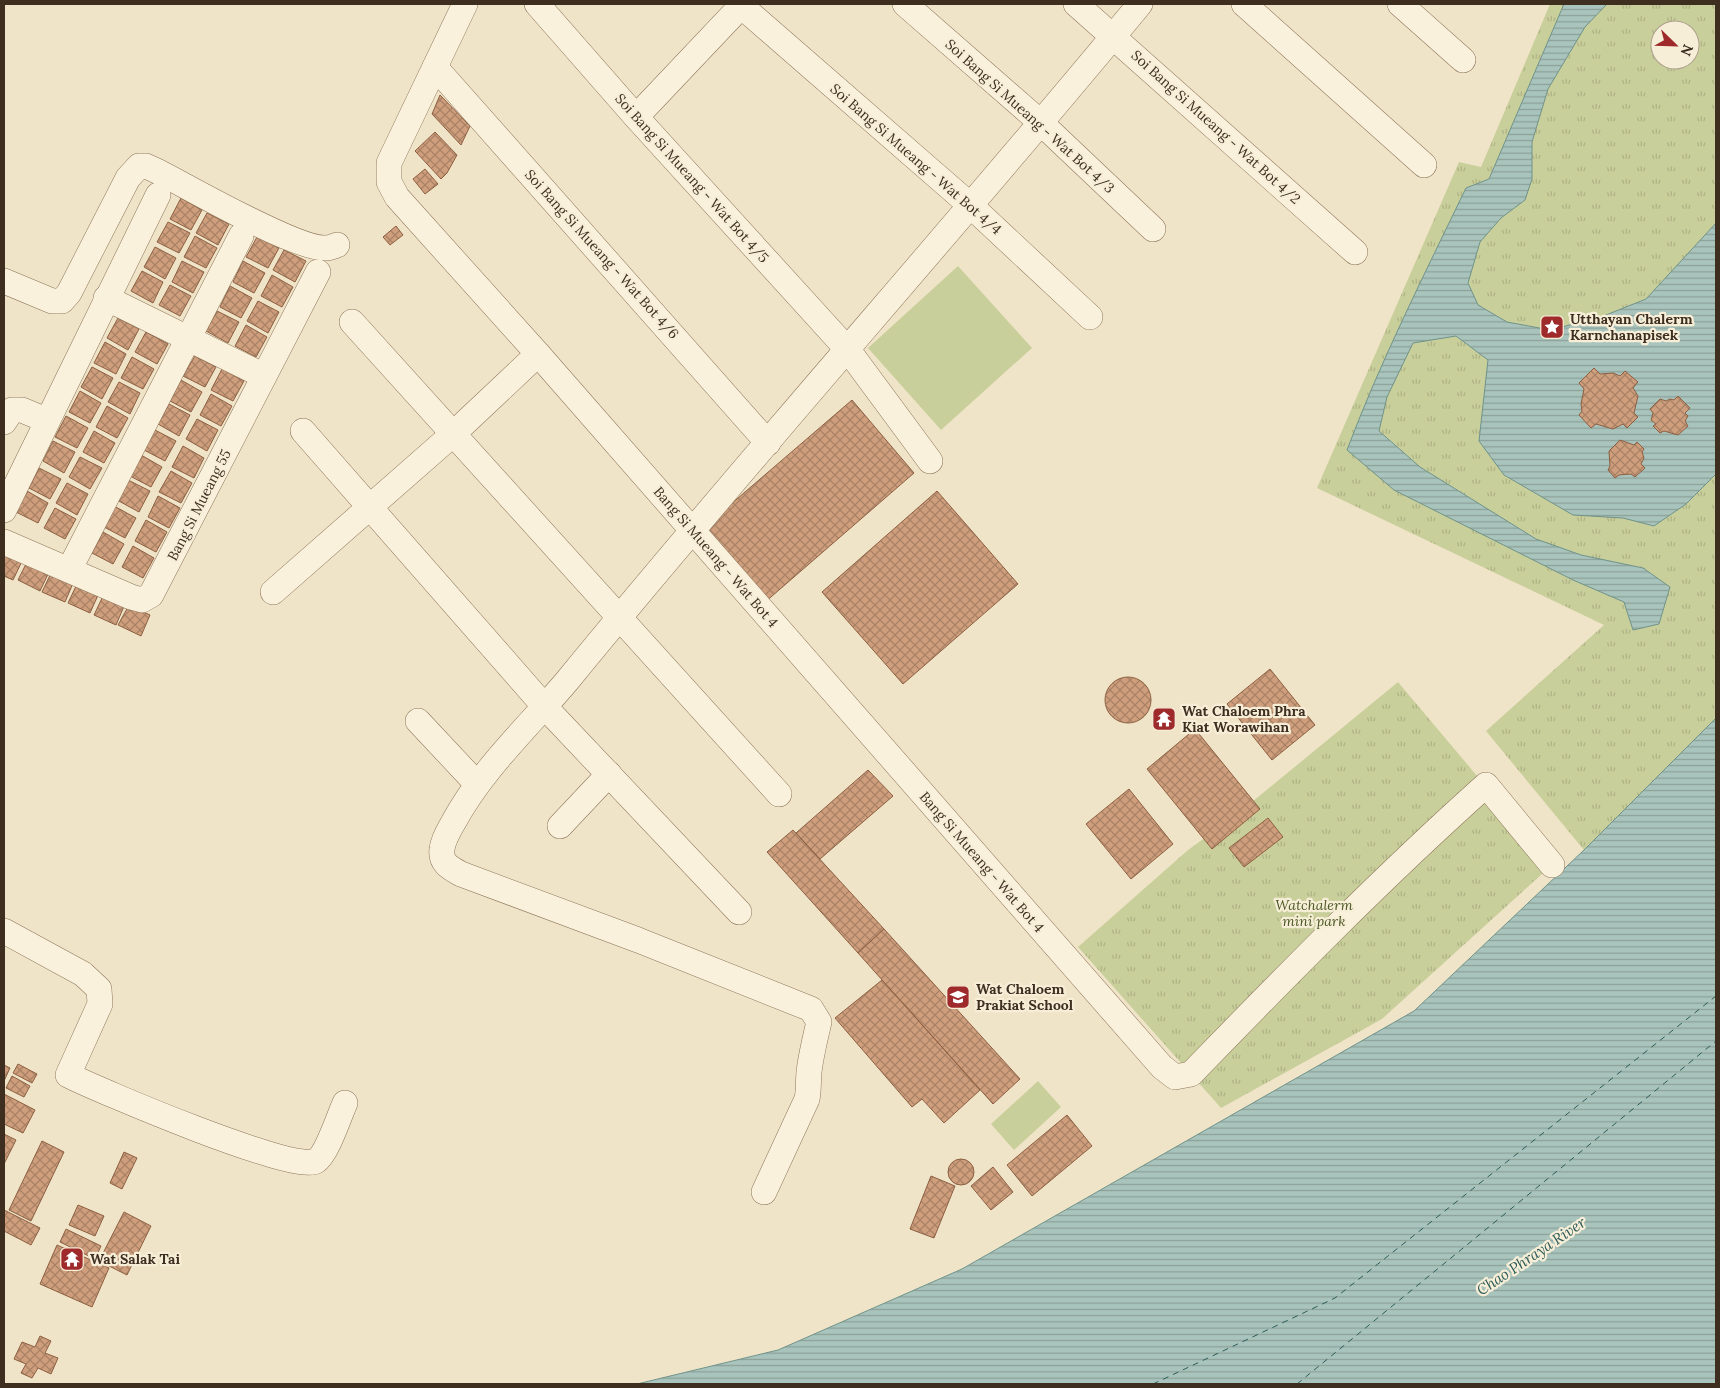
<svg xmlns="http://www.w3.org/2000/svg" width="1720" height="1388" font-family="Lora,serif">
	<style>
		.park { fill: url(#park-tufts); fill-rule: evenodd }
		.pitch { fill: #c9cf9b }
		.water { fill: url(#water-rules); stroke: #6f938a }
		.lines { fill: none; stroke-linecap: round; stroke-linejoin: round }
		.ferry { stroke: #2f5d5a; stroke-width: 1; stroke-dasharray: 6 5; stroke-linecap: butt }
		.building { fill: url(#building-cross-hatch); stroke: #8d5f41 }
		.minor-casing { stroke: #8d765c; stroke-width: 26 }
		.minor { stroke: #faf1dc; stroke-width: 25 }
		.labels { text-anchor: middle; dominant-baseline: central; stroke-width: 4.5; stroke-linejoin: round; paint-order: stroke }
		.street-label { font-size: 14px; fill: #3d2e20; stroke: #f7eed8 }
		.poi-label { font-size: 14px; font-weight: bold; fill: #3d2e20; stroke: #f7eed8; text-anchor: start }
		.park-label { font-size: 14px; font-style: italic; fill: #4d5a26; stroke: #f7eed8 }
		.water-label { font-size: 15px; font-style: italic; fill: #2f5d5a; stroke: #f7eed8 }
	</style>
	<defs>
		<pattern id="park-tufts" width="24" height="20" patternUnits="userSpaceOnUse" patternTransform="scale(1.25)"><rect width="24" height="20" fill="#c9cf9b"/><path d="M3 7l-1-3M5 7V3M7 7l1-3M15 17l-1-3M17 17v-4M19 17l1-3" fill="none" stroke="#aeb285"/></pattern>
		<pattern id="water-rules" width="6" height="5" patternUnits="userSpaceOnUse" patternTransform="scale(1.25)"><rect width="6" height="5" fill="#a9c4bc"/><path d="M0 2.5h6" fill="none" stroke="#8ba098"/></pattern>
		<pattern id="building-cross-hatch" width="8" height="8" patternUnits="userSpaceOnUse" patternTransform="scale(1.25)"><rect width="8" height="8" fill="#cf9f7d"/><path d="M0 0l8 8M0 8l8-8" fill="none" stroke="#a98266"/></pattern>
	</defs>
	<rect width="100%" height="100%" fill="#f0e4c8"/>
	<g class="park">
		<path d="M1550 4H1716V718L1584 850 1486 731 1604 625 1317 488 1459 162 1481 167ZM1660 30H1690V60H1660Z"/>
		<path d="M1398 682 1552 865 1382 1019 1221 1108 1078 947 1188 850 1235 816Z"/>
	</g>
	<g class="pitch">
		<path d="M958 266 1032 348 941 430 868 348Z"/>
		<path d="M1038 1081 1061 1107 1014 1150 991 1124Z"/>
	</g>
	<g class="water">
		<path d="M1564 4H1607L1585 27 1548 89 1532 142V179L1525 200 1501 218 1480 242 1468 283 1478 305 1507 322 1550 330 1601 317 1646 299 1716 223V474L1686 504 1654 526 1623 518 1573 515 1504 475 1479 441 1488 360 1456 336 1413 343 1387 397 1379 431 1420 467 1536 539 1581 555 1643 568 1670 587 1659 624 1633 630 1624 602 1573 580 1394 490 1347 450C1380 362 1425 273 1466 188L1489 179Z"/>
		<path d="M1716 718V1384H637L778 1350 962 1269 1414 1011 1584 850Z"/>
	</g>
	<g class="lines">
		<g class="ferry">
			<path d="M1153 1384 1335 1298 1716 996"/>
			<path d="M1297 1384 1716 1041"/>
		</g>
	</g>
	<g class="building">
		<path d="M440 95 470 126 461 145 432 114Z"/>
		<path d="M435 132 457 155 447 173 441 179 415 151Z"/>
		<path d="M425 169 438 184 425 194 413 179Z"/>
		<path d="M181 198 202 210 191 230 170 219Z"/>
		<path d="M207 213 229 224 218 245 196 233Z"/>
		<path d="M168 222 190 233 179 253 157 242Z"/>
		<path d="M396 226 403 235 390 245 383 237Z"/>
		<path d="M195 236 217 248 206 268 184 257Z"/>
		<path d="M257 237 279 248 268 268 246 257Z"/>
		<path d="M155 247 176 258 165 279 144 267Z"/>
		<path d="M284 250 306 261 295 282 273 270Z"/>
		<path d="M182 261 204 272 193 293 172 282Z"/>
		<path d="M243 261 265 273 254 293 233 282Z"/>
		<path d="M142 271 163 282 153 303 131 291Z"/>
		<path d="M272 275 293 287 282 307 261 296Z"/>
		<path d="M170 285 191 296 180 316 159 305Z"/>
		<path d="M230 286 252 298 241 318 220 307Z"/>
		<path d="M258 301 279 312 268 333 247 321Z"/>
		<path d="M217 311 239 322 228 343 206 331Z"/>
		<path d="M118 318 139 329 128 350 107 338Z"/>
		<path d="M246 325 267 337 256 357 235 346Z"/>
		<path d="M146 332 168 344 157 364 135 352Z"/>
		<path d="M105 342 126 354 116 374 94 363Z"/>
		<path d="M195 356 216 367 205 387 183 376Z"/>
		<path d="M132 357 154 369 143 389 121 378Z"/>
		<path d="M92 367 113 378 102 399 81 387Z"/>
		<path d="M1594 368 1600 374 1613 373 1620 376 1625 371 1638 382 1633 388 1638 396 1634 413 1638 417 1627 428 1623 424 1613 429 1596 424 1591 428 1579 415 1582 411 1581 404 1584 389 1579 383Z"/>
		<path d="M222 369 244 381 233 401 211 390Z"/>
		<path d="M181 380 202 392 191 412 170 401Z"/>
		<path d="M119 382 140 393 130 414 108 402Z"/>
		<path d="M80 391 101 403 90 423 69 412Z"/>
		<path d="M211 394 232 406 221 426 200 415Z"/>
		<path d="M1678 396 1690 408 1685 413 1688 416 1685 421 1688 426 1678 435 1664 431 1660 433 1653 426 1656 424 1651 420 1653 413 1650 409 1660 399 1666 401 1670 399 1674 400Z"/>
		<path d="M852 400 914 473 764 603 702 529Z"/>
		<path d="M169 404 190 415 179 436 158 424Z"/>
		<path d="M107 406 128 418 117 438 96 427Z"/>
		<path d="M66 416 88 428 77 448 55 437Z"/>
		<path d="M197 419 218 430 207 451 186 439Z"/>
		<path d="M155 430 176 441 165 461 144 450Z"/>
		<path d="M94 431 115 443 104 463 83 452Z"/>
		<path d="M1620 440 1634 445 1637 442 1644 449 1642 452 1644 458 1641 464 1645 468 1635 477 1631 474 1619 475 1615 478 1608 470 1610 466 1609 451Z"/>
		<path d="M53 441 75 452 64 473 43 461Z"/>
		<path d="M183 446 204 458 194 478 172 467Z"/>
		<path d="M141 455 162 467 151 487 130 476Z"/>
		<path d="M80 457 102 468 90 489 69 477Z"/>
		<path d="M39 468 61 479 50 499 29 488Z"/>
		<path d="M171 471 192 483 181 503 159 492Z"/>
		<path d="M128 480 150 491 139 512 117 500Z"/>
		<path d="M67 483 88 494 77 515 56 503Z"/>
		<path d="M27 491 48 503 38 523 16 512Z"/>
		<path d="M937 491 1018 584 903 684 822 592Z"/>
		<path d="M158 496 180 508 169 528 148 517Z"/>
		<path d="M114 506 136 518 125 538 104 527Z"/>
		<path d="M55 508 76 519 65 539 44 528Z"/>
		<path d="M146 520 167 532 156 552 135 541Z"/>
		<path d="M103 532 124 544 113 564 92 553Z"/>
		<path d="M133 546 154 558 143 578 122 567Z"/>
		<path d="M4 550 23 559 13 580 4 576Z"/>
		<path d="M28 560 50 570 40 591 18 580Z"/>
		<path d="M52 571 74 581 65 602 42 592Z"/>
		<path d="M78 582 99 593 90 613 68 603Z"/>
		<path d="M104 594 125 604 116 625 94 615Z"/>
		<path d="M129 605 150 615 141 636 118 625Z"/>
		<path d="M1270 669 1315 725 1272 760 1227 704Z"/>
		<circle cx="1128" cy="700" r="23"/>
		<path d="M1195 729 1260 809 1212 849 1147 769Z"/>
		<path d="M868 770 893 796 820 859 796 833Z"/>
		<path d="M1129 789 1173 844 1131 879 1086 824Z"/>
		<path d="M1268 818 1283 837 1244 867 1229 848Z"/>
		<path d="M793 830 884 929 858 953 767 852Z"/>
		<path d="M884 929 1020 1079 993 1104 858 953Z"/>
		<path d="M882 980 980 1090 944 1123 922 1099 912 1107 835 1018Z"/>
		<path d="M18 1064 37 1074 32 1083 13 1073Z"/>
		<path d="M4 1065 10 1068 4 1081Z"/>
		<path d="M12 1076 30 1086 24 1097 6 1088Z"/>
		<path d="M4 1094 35 1110 23 1133 4 1124Z"/>
		<path d="M1067 1115 1092 1146 1032 1196 1007 1165Z"/>
		<path d="M4 1134 16 1140 4 1164Z"/>
		<path d="M42 1141 64 1152 31 1221 9 1210Z"/>
		<path d="M124 1152 137 1158 122 1189 110 1183Z"/>
		<circle cx="961" cy="1172" r="13"/>
		<path d="M993 1167 1013 1192 991 1210 971 1186Z"/>
		<path d="M931 1176 955 1186 934 1238 910 1229Z"/>
		<path d="M78 1205 104 1216 95 1236 69 1225Z"/>
		<path d="M4 1210 40 1228 31 1245 4 1231Z"/>
		<path d="M124 1212 151 1226 127 1275 99 1261Z"/>
		<path d="M66 1229 101 1246 95 1259 60 1242Z"/>
		<path d="M57 1245 109 1268 92 1307 40 1284Z"/>
		<path d="M40 1336 51 1341 45 1353 58 1358 51 1374 38 1368 32 1378 21 1373 26 1364 14 1359 22 1342 35 1347Z"/>
	</g>
	<g class="lines">
		<g class="minor-casing">
			<g id="minor">
				<path d="M465 4 389 163V182L397 197 538 354 1162 1067 1175 1077 1191 1074C1287 975 1383 877 1486 785L1552 865"/>
				<path d="M537 4 636 117 848 350 930 461"/>
				<path d="M739 4 970 205 1090 317"/>
				<path d="M905 4 1040 122 1153 229"/>
				<path d="M1076 4 1355 252"/>
				<path d="M1244 4 1424 165"/>
				<path d="M1400 4 1463 60"/>
				<path d="M435 67 768 443"/>
				<path d="M636 117 743 4"/>
				<path d="M4 281 52 301H62L69 293 128 178 139 166H146L159 172C190 188 297 250 326 248 330 248 334 246 337 245"/>
				<path d="M106 298 264 376"/>
				<path d="M352 322 779 794"/>
				<path d="M4 422 12 410H22L46 420"/>
				<path d="M303 431 545 707 739 912"/>
				<path d="M4 510 158 195"/>
				<path d="M4 542 131 597 142 600 151 595 318 272"/>
				<path d="M69 570 241 236"/>
				<path d="M273 592 452 435 538 354"/>
				<path d="M418 721 477 784"/>
				<path d="M560 826 609 774"/>
				<path d="M4 931 83 974 99 989 100 1004 68 1075C98 1090 295 1174 316 1161 327 1154 339 1116 345 1103"/>
				<path d="M764 1192 807 1099C809 1090 808 1082 809 1072 811 1055 815 1039 819 1022L811 1009 638 940 461 874C450 868 440 863 442 849 443 840 449 830 453 823 482 769 528 727 567 681 754 452 952 232 1140 4"/>
			</g>
		</g>
		<use href="#minor" class="minor"/>
	</g>
	<defs>
		<g id="sight-square" transform="scale(1.25)"><rect x="-9" y="-9" width="18" height="18" rx="4" fill="#9e2a2b" stroke="#f7eed8"/><path d="M0-6L1.8-2.2L6-1.7L2.9 1.2L3.7 5.4L0 3.3L-3.7 5.4L-2.9 1.2L-6-1.7L-1.8-2.2Z" fill="#fff"/></g>
		<g id="temple-square" transform="scale(1.25)"><rect x="-9" y="-9" width="18" height="18" rx="4" fill="#9e2a2b" stroke="#f7eed8"/><path d="M0-6L5-2H3V0L6.5 2.5H4V6H1.5V3h-3V6H-4V2.5H-6.5L-3 0V-2H-5Z" fill="#fff"/></g>
		<g id="school-square" transform="scale(1.25)"><rect x="-9" y="-9" width="18" height="18" rx="4" fill="#9e2a2b" stroke="#f7eed8"/><path d="M0-5L7-2L0 1L-7-2ZM-4 1L0 2.5L4 1V4Q0 6-4 4Z" fill="#fff"/></g>
	</defs>
	<g fill-rule="evenodd">
		<use href="#sight-square" x="1552" y="327"/>
		<use href="#temple-square" x="1164" y="719"/>
		<use href="#school-square" x="958" y="997"/>
		<use href="#temple-square" x="72" y="1259"/>
	</g>
	<g class="labels">
		<g class="street-label">
			<text transform="translate(1030 116) rotate(42)">Soi Bang Si Mueang - Wat Bot 4/3</text>
			<text transform="translate(1216 127) rotate(42)">Soi Bang Si Mueang - Wat Bot 4/2</text>
			<text transform="translate(916 159) rotate(41)">Soi Bang Si Mueang - Wat Bot 4/4</text>
			<text transform="translate(692 178) rotate(48)">Soi Bang Si Mueang - Wat Bot 4/5</text>
			<text transform="translate(602 254) rotate(48)">Soi Bang Si Mueang - Wat Bot 4/6</text>
			<text transform="translate(199 505) rotate(-63)">Bang Si Mueang 55</text>
			<text transform="translate(716 557) rotate(49)">Bang Si Mueang - Wat Bot 4</text>
			<text transform="translate(982 862) rotate(49)">Bang Si Mueang - Wat Bot 4</text>
		</g>
		<g class="poi-label">
			<text x="1570" y="319">Utthayan Chalerm<tspan x="1570" dy="16">Karnchanapisek</tspan></text>
			<text x="1182" y="711">Wat Chaloem Phra<tspan x="1182" dy="16">Kiat Worawihan</tspan></text>
			<text x="976" y="989">Wat Chaloem<tspan x="976" dy="16">Prakiat School</tspan></text>
			<text x="90" y="1259">Wat Salak Tai</text>
		</g>
		<g class="park-label">
			<text x="1314" y="905">Watchalerm<tspan x="1314" dy="16">mini park</tspan></text>
		</g>
		<g class="water-label">
			<text transform="translate(1531 1256) rotate(-34)">Chao Phraya River</text>
		</g>
	</g>
	<rect width="1720" height="1388" fill="none" stroke="#3d2e20" stroke-width="10"/>
	<g transform="translate(1675 45) rotate(113)"><circle r="24" fill="#f7eed8" stroke="#ada18e"/>
	<path d="M0-4L9 19L0 12L-9 19Z" fill="#9e2a2b"/>
	<text y="-8" font-size="14" font-weight="bold" text-anchor="middle" fill="#3d2e20">N</text>
	</g>
</svg>
